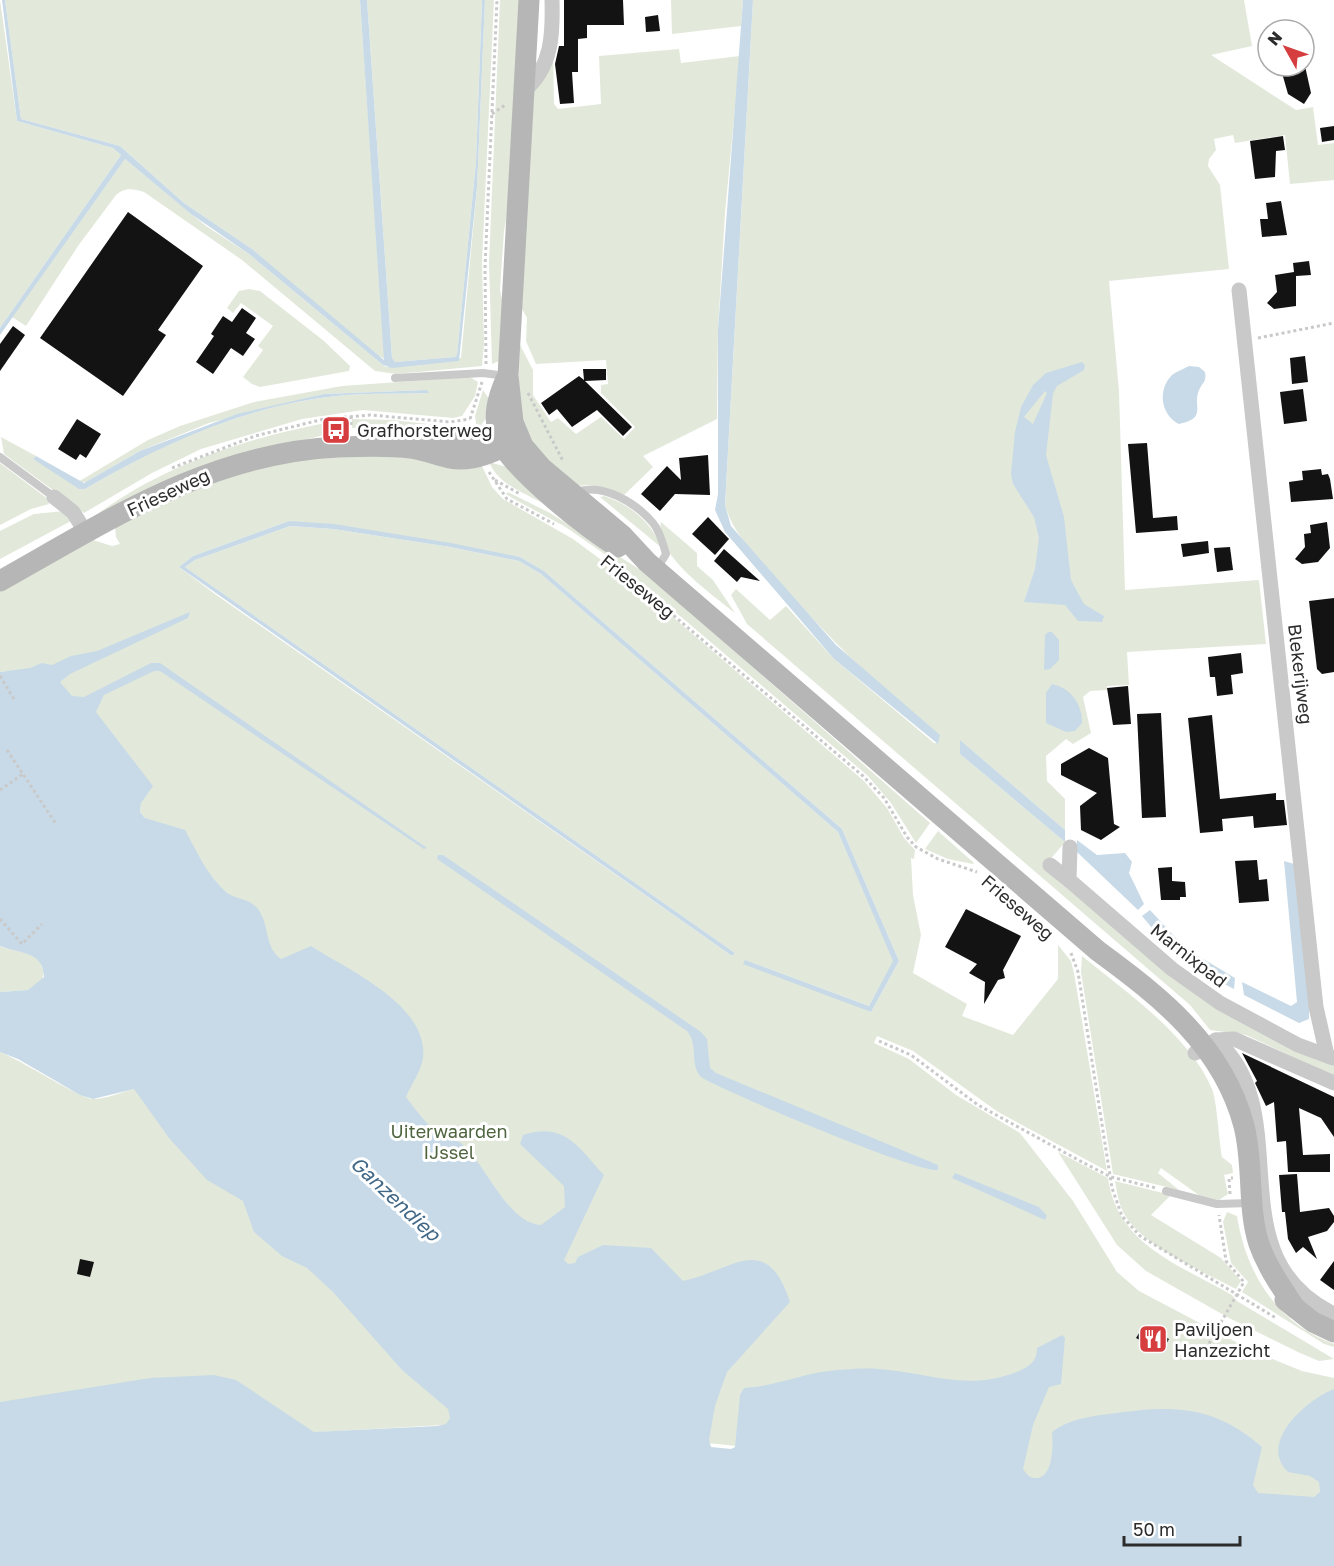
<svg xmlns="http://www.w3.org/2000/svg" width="1334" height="1566" font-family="'Golos Text',sans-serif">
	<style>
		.green { fill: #e2e9db; fill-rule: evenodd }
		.water { fill: #c8dae7; fill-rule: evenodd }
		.building { fill: #131313 }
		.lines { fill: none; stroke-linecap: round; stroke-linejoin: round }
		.path { stroke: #c9c9c9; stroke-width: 3; stroke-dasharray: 3 3; stroke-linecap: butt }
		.lane { stroke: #c9c9c9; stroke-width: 8 }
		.street { stroke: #c9c9c9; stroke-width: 15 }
		.secondary { stroke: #b6b6b6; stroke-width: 21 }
		.labels { text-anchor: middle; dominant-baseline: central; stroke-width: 6; stroke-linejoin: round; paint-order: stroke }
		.poi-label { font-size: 18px; fill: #2c2c2c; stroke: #fff; text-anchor: start }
		.street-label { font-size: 18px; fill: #2c2c2c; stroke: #fff }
		.park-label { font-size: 18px; fill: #4e643e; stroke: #fff }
		.water-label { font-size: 20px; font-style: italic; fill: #426887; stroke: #fff }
	</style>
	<rect width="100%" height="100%" fill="#fff"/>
	<g class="green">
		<path d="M0 0 17 121 113 148 121 155 0 328Z"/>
		<path d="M5 0H360L385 359 371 352 252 249 184 203 120 146 21 119Z"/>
		<path d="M367 0H482L476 162 457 355 455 357 395 362 392 358Z"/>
		<path d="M485 0H494L482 262 484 344 482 366 396 374 375 371 242 260 144 192C132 189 126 187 116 195L78 246 26 326 12 317 125 159 206 226 249 254 383 365 386 367 461 358 477 187Z"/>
		<path d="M500 0H521L511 194 504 231 500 290 505 313 499 361 492 364 489 263Z"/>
		<path d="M671 0H743L741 26 672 34Z"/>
		<path d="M753 0H1244L1252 46 1211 55 1296 110 1313 107 1318 145 1334 143V180L1290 184 1285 135 1235 143 1233 135 1214 139 1216 150 1209 159 1208 166 1220 185 1229 269 1109 281 1119 391 1125 590 1259 580 1266 644 1127 652 1129 685 1107 686V690L1090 691 1083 697 1091 733 1073 744 1066 739 1046 756 1047 781 1065 799V830L961 741 960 754 1065 842 1044 867 1169 972 1334 1065V1076L1246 1035 1210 1030 1190 1005 747 624 731 595 736 589 770 620 786 606 834 659 934 743H939C882 689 826 636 774 576 755 554 733 534 725 505Z"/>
		<path d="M679 49 681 63 740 56 725 213 718 329 717 419 643 456 653 467 624 495 591 485 574 486 527 440 518 398 520 345 533 370V395L551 422 558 418 576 434 601 417 624 439 635 427 601 393V385L608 384 606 360 536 364 526 341 527 318 521 307 534 91 553 52 554 104 558 109 601 104 599 56Z"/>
		<path d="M249 289 260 291 324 341 350 366 349 371 260 387 252 384 243 377 263 350 258 346 273 326 241 303 233 313 227 308 239 291Z"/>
		<path d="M470 377 478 382 475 396 462 416 453 418 363 410 302 419 201 449 152 473 84 513 4 454 1 437 36 456 33 459 85 489C165 442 252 403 346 395 373 393 401 394 428 393L427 390 324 394 209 423 140 451 86 482H78L148 440 180 426 254 402 342 386Z"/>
		<path d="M483 390 491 402 489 415 477 430 475 416Z"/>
		<path d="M349 419V428H336V432L205 465 96 515C169 461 261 433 349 419Z"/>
		<path d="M352 419 393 420 446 426 460 424 469 433 430 443 366 432 365 428H352Z"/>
		<path d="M381 456 480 462 492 487 503 499 573 539 639 588 864 781 887 808 904 838 915 850 914 859 911 858 913 895 921 935 913 973 967 1004 962 1016 1013 1035 1058 979V945L1071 961 1074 973 1107 1171 998 1112 913 1051 877 1036 874 1043 909 1059 956 1095 1020 1133 1073 1201 1117 1272 1139 1291 1253 1351 1302 1371 1334 1378V1501L1037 1481 718 1444 443 1425 0 1450V1052C21 1060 79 1098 93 1099 106 1099 122 1092 134 1089L228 894 145 818 140 812 141 803 72 696 30 669 0 672V590L93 540 112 546 120 544 116 537 115 527C178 495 241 465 312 458 335 455 359 456 381 456ZM289 521 520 557 544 571 842 829 899 961 871 1012 745 960 869 1006 894 961 838 832 541 574 519 561 450 547 333 529 290 526 195 560 185 567 735 953 732 956 215 594 179 567 193 556Z"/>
		<path d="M489 462 507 467 548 506C527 494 499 486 489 462Z"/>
		<path d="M0 463 48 499 49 504 31 509 0 525Z"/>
		<path d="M508 492 550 513 647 574 930 823 916 843 891 803 868 776 619 564 564 526 512 498 506 494Z"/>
		<path d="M604 496C630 504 651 522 662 548L600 497Z"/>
		<path d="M64 511 71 521 0 559V531L34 514Z"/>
		<path d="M661 522 697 553V566L713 580 735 613C712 594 654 555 661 522Z"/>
		<path d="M938 831 974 863 973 864 948 859 925 849Z"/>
		<path d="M0 946C14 952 27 950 39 960L44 972 42 980 28 990 0 992Z"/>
		<path d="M1082 956C1126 992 1189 1035 1212 1089 1217 1101 1219 1141 1222 1157L1232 1165 1233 1173 1224 1175 1228 1194 1219 1200 1200 1196 1161 1168 1158 1173 1179 1190 1113 1174 1081 972Z"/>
		<path d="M1058 1152 1108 1178C1117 1245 1180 1265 1232 1295L1237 1301 1334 1359 1319 1361 1300 1353 1229 1318 1146 1271 1117 1245Z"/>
		<path d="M1115 1181 1171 1195 1151 1215 1221 1258 1241 1281 1236 1289C1204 1272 1145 1247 1126 1217 1119 1206 1117 1193 1115 1181Z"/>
		<path d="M1227 1212 1237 1216C1246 1273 1277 1324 1334 1344V1347L1324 1344 1242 1292 1248 1282 1231 1263 1223 1222Z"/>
	</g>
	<g class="water">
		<path d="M2 0H5L21 119 120 146 184 203 252 249 384 360 360 0H367L392 358 395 362 455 357 457 355 476 162 482 0H485L477 187 459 361 392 368 383 365 249 254 191 214 125 159 0 335V328L121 155 113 148 17 121Z"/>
		<path d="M743 0H753L725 505 731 526 836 645 940 735 938 744 834 659 725 532 715 510 718 494V329Z"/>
		<path d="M1082 362 1085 365 1084 370 1057 386 1053 394 1046 455 1064 517 1071 580 1084 604 1104 616 1102 622 1078 621 1065 605 1024 602 1035 569 1039 538 1034 517 1013 484 1011 474 1015 432 1021 407 1033 385 1046 373ZM1045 391 1047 393 1033 424 1024 417Z"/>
		<path d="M1189 366 1199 367 1205 372C1207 382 1202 383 1199 390 1192 406 1208 418 1179 424 1161 415 1157 390 1172 375 1177 371 1184 369 1189 366Z"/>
		<path d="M427 390 429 393C401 394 373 393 346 395 252 403 166 442 85 489H79L33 459 36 456 84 483 140 451 237 414 324 394Z"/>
		<path d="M289 521 334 524 451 543 520 557 544 571 842 829 899 961 871 1012 743 964 745 960 869 1006 893 961 838 832 541 574 519 561 450 547 333 529 290 526 195 560 185 567 735 953 732 956 179 567 193 556Z"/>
		<path d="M190 612 188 618 70 674 60 682 72 696 84 697 151 663H160L427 848 424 849 160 671H154L104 695 96 712 153 786 141 803 140 812 145 818 185 830C197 852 207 875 226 892 236 900 250 898 258 909 270 925 264 947 281 959L311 946C348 970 429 1005 423 1058 421 1071 411 1085 406 1097 416 1110 427 1126 441 1135 447 1138 456 1139 462 1144 486 1164 507 1223 541 1225L565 1207 564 1186 520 1144 523 1135C565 1121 579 1148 604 1175L564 1260 568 1264 575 1263 578 1257 603 1245 651 1248 683 1281C732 1271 766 1229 790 1302L727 1372 715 1406 709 1440 711 1447 731 1449 735 1447 740 1395 744 1388C774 1387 805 1372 838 1370 851 1369 866 1368 879 1369 931 1373 967 1392 1019 1371 1030 1366 1037 1361 1037 1348L1062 1335 1065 1338 1061 1384 1049 1387 1033 1425 1023 1469C1026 1473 1028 1477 1034 1478 1054 1480 1053 1444 1052 1432 1067 1420 1090 1416 1109 1414 1170 1405 1213 1404 1262 1447L1253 1485 1258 1493 1314 1497 1320 1492 1319 1482 1310 1476 1288 1472C1257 1442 1308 1399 1334 1389V1566H0V1402L150 1378 214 1375 236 1380 314 1432 437 1426 446 1424 450 1418 448 1409 402 1370 333 1292 307 1268 282 1256 254 1232 243 1201 207 1180 169 1138 134 1089 93 1099 80 1095 18 1059 0 1052V992L28 990 44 977C43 950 19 954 0 946V672L30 668 42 663 52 665 71 656 97 651Z"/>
		<path d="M1048 632H1052L1059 640V660L1050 669 1044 670 1045 635Z"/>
		<path d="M1052 684C1071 688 1082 704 1082 723L1075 731 1066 732 1046 723V693Z"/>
		<path d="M960 740 1065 830V842L960 754Z"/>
		<path d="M1077 840 1097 855 1125 853 1132 862 1129 873 1144 904 1138 910 1077 852Z"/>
		<path d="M438 855H443L701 1032 707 1039 710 1068 716 1073 938 1165V1170C918 1173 727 1093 701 1077 689 1064 699 1045 687 1031L437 859Z"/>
		<path d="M1284 861 1294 864 1309 1007V1019L1299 1023 1244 995 1242 982 1291 1006 1297 1002Z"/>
		<path d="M1150 910 1185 948 1235 978 1234 989C1192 967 1173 954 1142 916Z"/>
		<path d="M955 1173 1039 1207 1047 1216 1045 1220 952 1178Z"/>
	</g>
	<g class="building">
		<path d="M564 0H623L624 25H587V38L578 39V72H572L574 103 560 104 555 64 559 46H564Z"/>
		<path d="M658 15 660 31 646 32 645 17Z"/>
		<path d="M1280 66H1305L1311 93 1304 104 1288 94Z"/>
		<path d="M1334 126V140L1322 142 1320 128Z"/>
		<path d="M1283 136 1285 150 1276 151 1275 177 1255 179 1250 141Z"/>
		<path d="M1281 201 1287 235 1262 237 1260 219H1268L1266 203Z"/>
		<path d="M128 212 203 266 158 330 166 335 123 396 40 338Z"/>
		<path d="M1309 261 1311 275 1296 276V306L1274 309 1267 303 1277 292 1275 275 1294 272 1293 263Z"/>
		<path d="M242 308 256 318 246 333 255 339 243 356 231 348 213 374 196 362 214 336 211 334 223 316 232 322Z"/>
		<path d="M13 326 25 335 0 371V344Z"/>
		<path d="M1305 356 1308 382 1292 384 1290 358Z"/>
		<path d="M583 369H606V380L585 381 632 427 623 436 597 410 572 427 557 409 549 415 541 403 579 376 584 380Z"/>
		<path d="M1303 389 1307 421 1284 424 1280 392Z"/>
		<path d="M77 419 101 434 86 458 80 454 76 460 58 449Z"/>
		<path d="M1147 443 1153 518 1177 516 1178 530 1136 533 1128 444Z"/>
		<path d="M708 455 710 495 675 494 660 511 641 494 667 466 681 480 679 458Z"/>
		<path d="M1321 469 1322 475 1328 474 1330 479 1333 499 1291 502 1289 482 1303 480 1302 471Z"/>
		<path d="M708 517 729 539 715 555 692 534Z"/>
		<path d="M1327 522 1330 548 1318 562 1302 564 1295 559 1305 547 1304 534 1311 533 1310 525Z"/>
		<path d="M1208 541 1209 553 1183 557 1181 544Z"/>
		<path d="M1230 547 1233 570 1217 572 1214 548Z"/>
		<path d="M724 549 760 581 741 577 737 582 714 561Z"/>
		<path d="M1334 598V672L1322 674 1317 669 1309 601Z"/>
		<path d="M1241 653 1243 673 1231 675 1233 694 1217 696 1215 677H1210L1208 657Z"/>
		<path d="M1128 686 1131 724 1113 725 1107 688Z"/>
		<path d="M1161 713 1166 817 1142 818 1137 714Z"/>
		<path d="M1212 715 1220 799 1276 793V800H1284L1287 825 1254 828 1253 816 1222 819 1223 831 1200 833 1188 718Z"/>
		<path d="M1089 748 1108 758 1114 824 1120 827 1101 840 1081 830 1080 806 1097 793 1061 775V764Z"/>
		<path d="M1257 860 1259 880 1267 879 1269 901 1239 903 1235 861Z"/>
		<path d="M1172 867V881L1185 882 1186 897H1180V900H1161L1158 868Z"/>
		<path d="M966 909 1021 936 1003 970 1005 978 998 980 984 1004 985 982 969 973 977 964 945 947Z"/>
		<path d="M1242 1053 1334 1097V1137L1321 1118 1299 1108 1303 1155 1330 1154V1172H1288L1286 1141 1277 1142 1274 1102 1266 1106 1255 1083 1257 1081Z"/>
		<path d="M1297 1174 1300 1212 1329 1208 1334 1216V1222L1327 1231 1308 1237 1317 1259 1303 1247 1296 1253 1288 1239 1285 1212H1282L1279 1175Z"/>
		<path d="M80 1259 94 1262 90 1277 77 1274Z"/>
		<path d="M1334 1261V1290L1320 1280Z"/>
		<path d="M1144 1325 1169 1339 1162 1352 1136 1338Z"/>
	</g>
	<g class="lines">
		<g class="path">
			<path d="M492 114 505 105"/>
			<path d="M1258 338 1334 323"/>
			<path d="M486 364 485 267 497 0"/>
			<path d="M528 393 563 461"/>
			<path d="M351 416V428"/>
			<path d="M470 419 482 382"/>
			<path d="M172 468 255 436 324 419 370 415 450 422 470 419"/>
			<path d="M489 472 507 499 554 524"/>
			<path d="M495 480 520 494"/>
			<path d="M614 565 863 776 884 798 907 837 916 847 938 859 977 872"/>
			<path d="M0 676 14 699"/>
			<path d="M7 750 56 824"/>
			<path d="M0 790 23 774"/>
			<path d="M0 919 22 944 42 924"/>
			<path d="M1071 953 1078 972 1112 1188 1122 1216 1140 1236 1276 1318"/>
			<path d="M879 1041 911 1055 978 1105 1082 1162 1111 1177 1156 1188"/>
			<path d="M1230 1194 1229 1178H1233"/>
			<path d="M1203 1354 1244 1282 1226 1261 1219 1215"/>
		</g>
		<g class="lane">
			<path d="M395 378 483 373 506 376"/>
			<path d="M0 457 54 497"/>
			<path d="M577 492C603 482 637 504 653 523 660 531 663 544 666 554L657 569"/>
			<path d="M1166 1191 1217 1204 1250 1203"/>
		</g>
		<g class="street">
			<path d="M525 90C552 67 553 34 552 0"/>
			<path d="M1239 290 1316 1007 1327 1055"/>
			<path d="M54 497 73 512 86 533"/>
			<path d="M1070 847 1069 880 1172 969 1220 1003 1298 1045 1333 1058"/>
			<path d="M1050 865 1069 880"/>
			<path d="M1216 1040C1300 1114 1213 1256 1334 1314"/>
			<path d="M1195 1053 1216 1040 1234 1039 1334 1083"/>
		</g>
		<g class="secondary">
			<path d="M529 0 508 376 513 422 523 446 542 468 622 535 647 562 1098 951C1162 998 1223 1046 1244 1126 1254 1165 1247 1207 1259 1244 1267 1267 1282 1288 1295 1308"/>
			<path d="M506 379C497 399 493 416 499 438 508 466 591 532 618 547"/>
			<path d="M432 448C459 446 486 429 512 436"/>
			<path d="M0 581C109 520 210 453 338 447 362 446 387 445 411 448 425 450 437 455 450 458 472 463 501 450 518 438"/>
			<path d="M1285 1300 1313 1322 1334 1332"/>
		</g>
	</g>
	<defs>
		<g id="bus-square" transform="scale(1.5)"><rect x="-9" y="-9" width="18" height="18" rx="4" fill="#d53d3f" stroke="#fff"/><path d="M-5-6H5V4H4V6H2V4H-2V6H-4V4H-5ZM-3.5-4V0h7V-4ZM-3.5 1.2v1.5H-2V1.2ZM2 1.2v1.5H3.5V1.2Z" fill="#fff"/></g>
		<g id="restaurant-square" transform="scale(1.5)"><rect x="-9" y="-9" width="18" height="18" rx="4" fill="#d53d3f" stroke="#fff"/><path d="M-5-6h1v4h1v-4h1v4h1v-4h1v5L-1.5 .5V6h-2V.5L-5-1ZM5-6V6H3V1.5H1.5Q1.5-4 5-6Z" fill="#fff"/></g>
	</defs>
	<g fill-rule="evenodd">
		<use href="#bus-square" x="336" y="430"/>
		<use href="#restaurant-square" x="1153" y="1339"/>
	</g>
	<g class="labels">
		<g class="poi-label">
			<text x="357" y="430">Grafhorsterweg</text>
			<text x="1174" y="1329">Paviljoen<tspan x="1174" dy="21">Hanzezicht</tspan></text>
		</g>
		<g class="street-label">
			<text transform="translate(168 492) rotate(-25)">Frieseweg</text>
			<text transform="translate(638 586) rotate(39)">Frieseweg</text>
			<text transform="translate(1301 674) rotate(83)">Blekerijweg</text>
			<text transform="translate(1018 907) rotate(41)">Frieseweg</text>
			<text transform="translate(1189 955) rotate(38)">Marnixpad</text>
		</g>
		<g class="park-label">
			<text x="449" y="1131">Uiterwaarden<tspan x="449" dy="21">IJssel</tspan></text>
		</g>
		<g class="water-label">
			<text transform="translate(396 1198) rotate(43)">Ganzendiep</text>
		</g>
	</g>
	<g transform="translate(1286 48) rotate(310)"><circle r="28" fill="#ffffff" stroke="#ababab" stroke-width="1.5"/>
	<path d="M0-4.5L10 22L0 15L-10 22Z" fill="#d53d3f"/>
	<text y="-9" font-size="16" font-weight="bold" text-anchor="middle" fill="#2c2c2c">N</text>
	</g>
	<path d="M1124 1536v9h116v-9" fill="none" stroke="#2c2c2c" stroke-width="3"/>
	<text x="1133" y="1536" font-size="18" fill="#2c2c2c" stroke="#ffffff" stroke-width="4.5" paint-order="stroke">50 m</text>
</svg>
